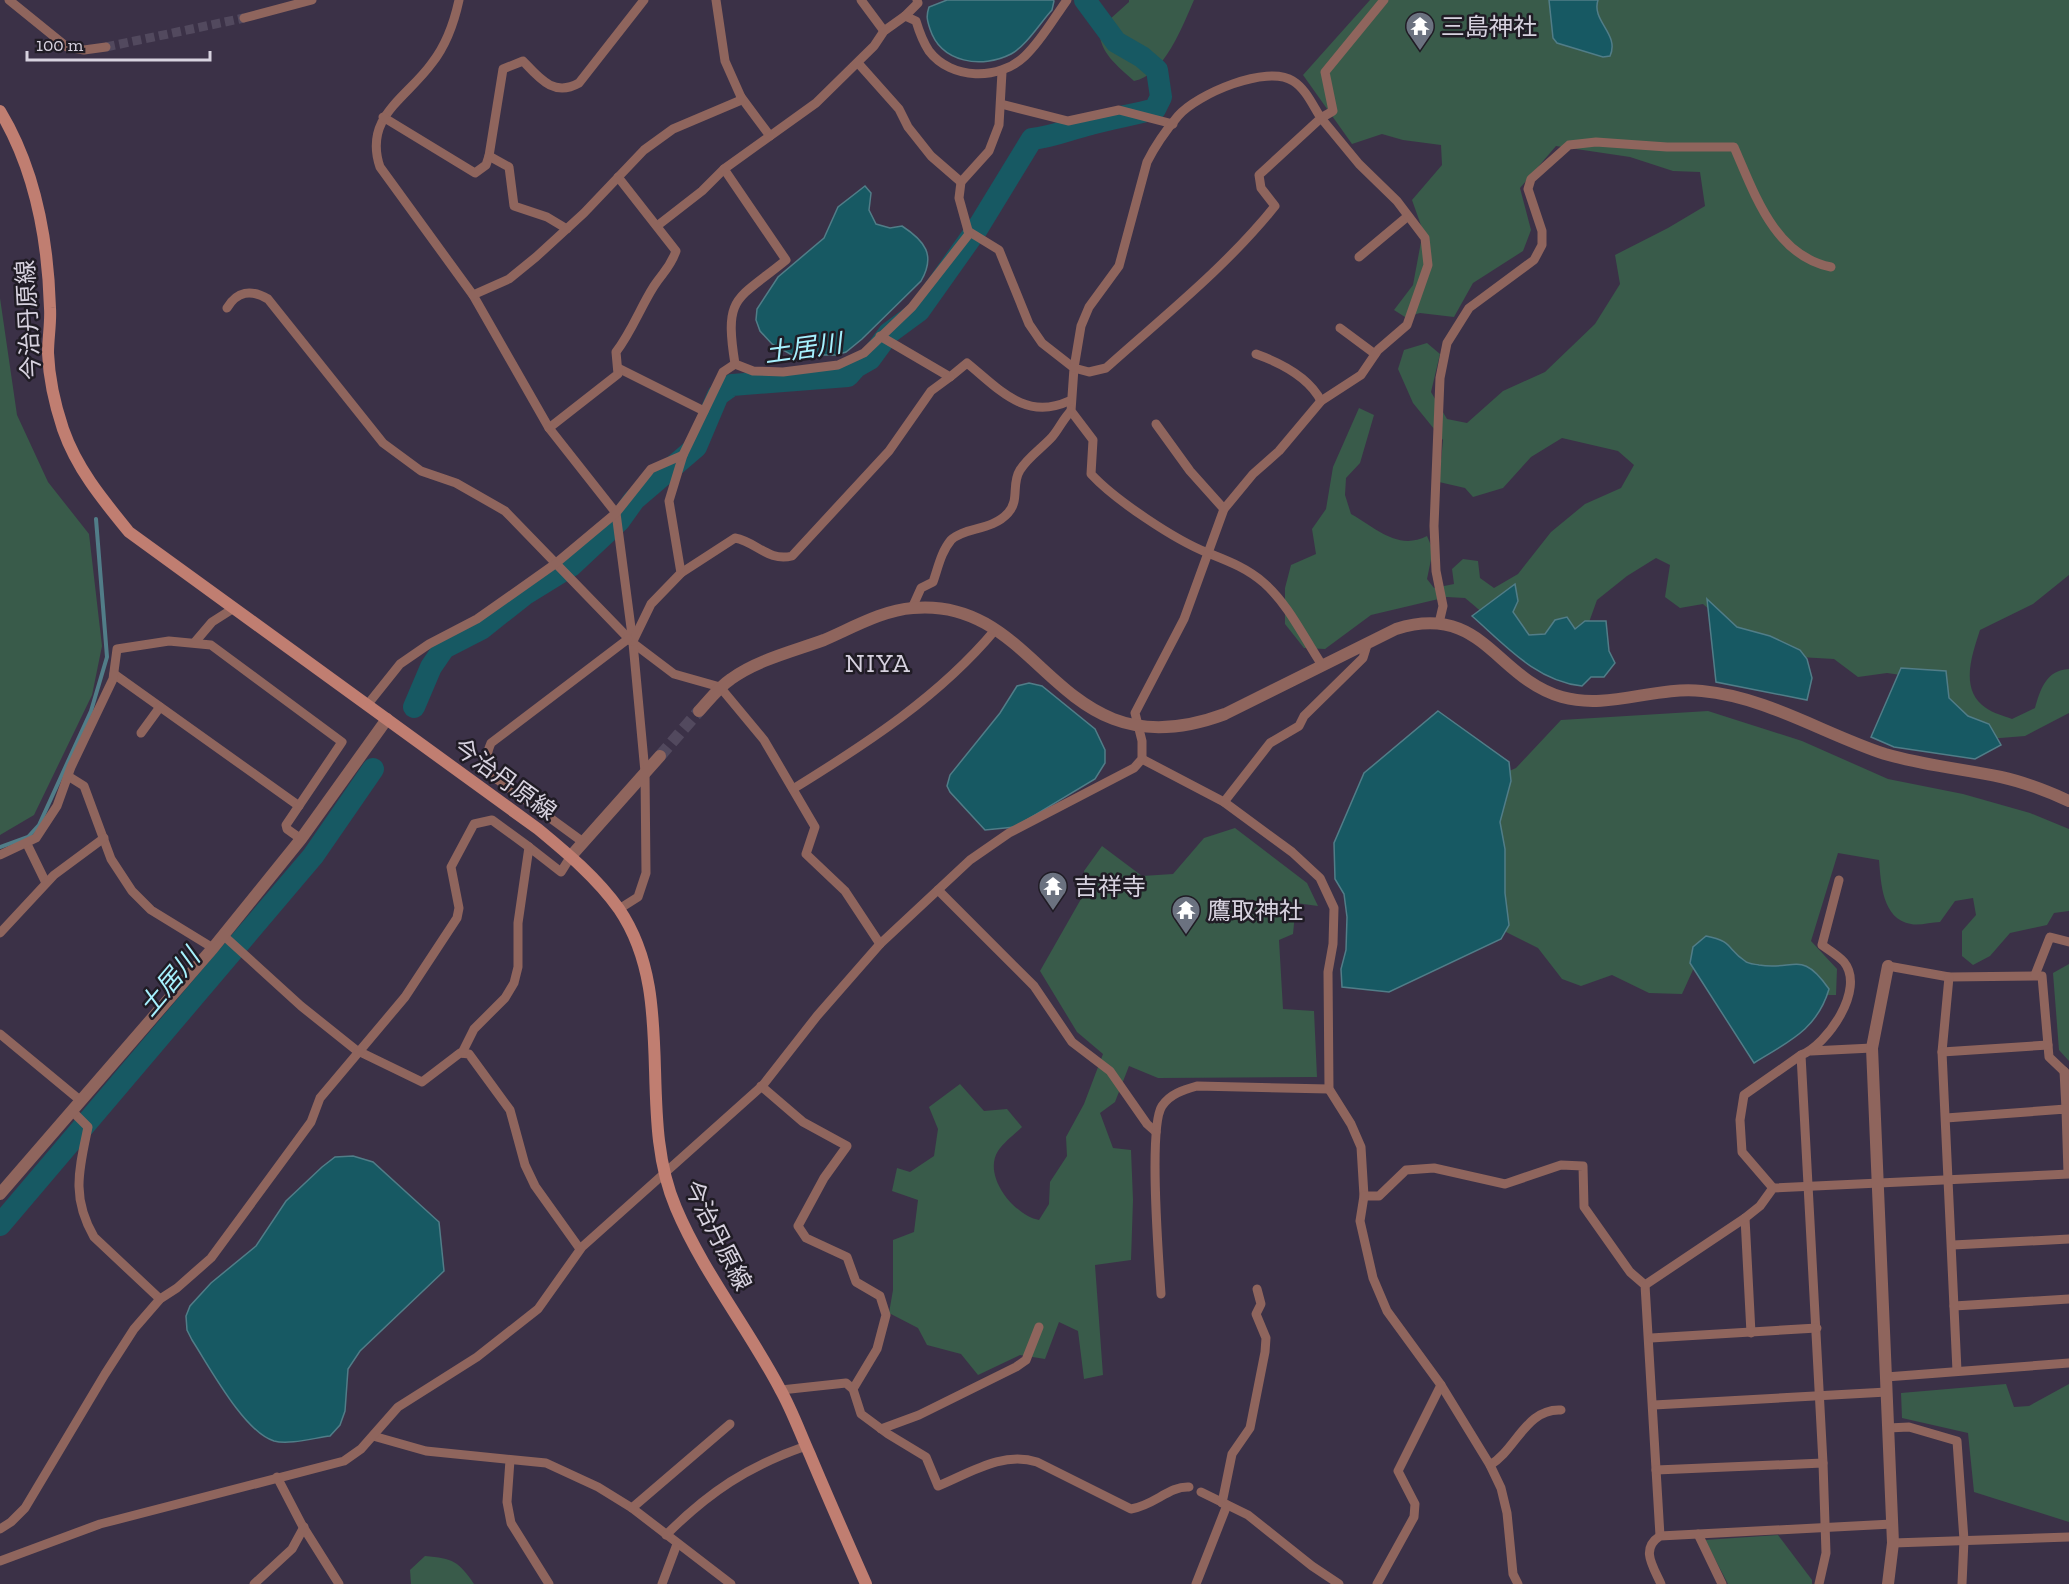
<svg xmlns="http://www.w3.org/2000/svg" width="2069" height="1584" font-family="'Zilla Slab','Noto Sans JP',serif">
	<style>
		.green { fill: #395b4a }
		.water { fill: #175963; stroke: #517d88; stroke-width: 1.5 }
		.lines { fill: none; stroke-linecap: round; stroke-linejoin: round }
		.stream { stroke: #517d88; stroke-width: 4 }
		.river { stroke: #175963; stroke-width: 22 }
		.minor-tunnel { stroke: #52495e; stroke-width: 9; stroke-dasharray: 9 4.5; stroke-linecap: butt }
		.tertiary-tunnel { stroke: #52495e; stroke-width: 12; stroke-dasharray: 12 6; stroke-linecap: butt }
		.minor { stroke: #8f655d; stroke-width: 9 }
		.tertiary { stroke: #8f655d; stroke-width: 12 }
		.secondary { stroke: #c07e71; stroke-width: 12 }
		.labels { text-anchor: middle; dominant-baseline: central; stroke-width: 5; stroke-linejoin: round; paint-order: stroke }
		.poi-label { font-size: 24px; fill: #d7d2df; stroke: #201c25; text-anchor: start }
		.street-label { font-size: 24px; fill: #d7d2df; stroke: #201c25 }
		.water-label { font-size: 26px; font-style: italic; fill: #a6f1fe; stroke: #201c25 }
		.quarter-label { font-size: 27px; letter-spacing: 1.5px; fill: #d7d2df; stroke: #201c25 }
	</style>
	<rect width="100%" height="100%" fill="#3b3147"/>
	<g class="green">
		<path d="M1129 0H1194C1183 25 1164 76 1134 81 1117 65 1100 54 1099 29L1129 2Z"/>
		<path d="M1370 0H2069V575L2033 604 1980 630C1972 655 1959 690 1986 708 1993 713 2004 716 2012 719L2035 708C2040 690 2046 670 2069 669V713L2025 736 1988 739 1941 700 1936 680 1887 673 1858 677 1834 659 1799 657 1732 630 1703 604 1680 608 1665 597 1670 565 1656 558 1627 576 1597 600 1588 625C1571 631 1545 647 1526 641 1511 637 1477 608 1465 598L1447 597 1371 615 1325 649 1304 648 1285 624V588L1291 565 1316 554 1312 529 1326 509 1333 467 1359 408 1374 415 1360 463 1346 478 1345 495 1351 514C1376 528 1398 551 1427 536L1433 550 1427 579 1434 588 1454 584 1452 569 1463 559 1478 561 1480 578 1494 588 1518 574 1551 532 1585 504 1621 488 1634 465 1618 451 1562 438 1531 457 1503 488 1473 497 1465 488 1439 482 1443 440 1413 403 1398 369 1404 350 1427 343 1440 354 1431 392 1447 419 1467 423 1503 391 1545 372 1595 324 1620 284 1615 255 1668 228 1705 206 1700 172 1673 171 1630 157 1556 146 1520 188 1531 230 1523 251 1473 283 1454 317 1420 313 1405 317 1394 310 1413 285 1423 231 1412 200 1442 165 1441 145 1403 140 1382 134 1352 144 1303 75Z"/>
		<path d="M0 298 17 415 48 482 89 534 102 646 92 695 34 815 0 835Z"/>
		<path d="M1708 711 1802 741 1888 779 1963 794 2030 813 2069 829V911L2054 913 2047 925 2010 933 1990 956 1973 965 1962 956V931L1976 915 1973 898 1955 901 1940 922C1931 922 1919 926 1911 924 1882 919 1881 883 1879 860L1838 853 1811 941 1837 969 1836 995H1819L1702 950 1682 994 1649 993 1612 975 1581 986 1562 979 1538 948 1494 926 1491 779 1516 768 1561 720Z"/>
		<path d="M1235 828 1307 883 1318 906 1296 903 1293 934 1279 940 1283 1009 1314 1011 1317 1077 1158 1078 1129 1066 1115 1102 1100 1113 1113 1148 1131 1150 1133 1200 1131 1260 1095 1265 1103 1375 1084 1379 1078 1331 1059 1322 1045 1359 1020 1355 978 1375 961 1354 927 1345 918 1328 889 1313 893 1290V1240L914 1232 918 1200 892 1191 897 1168 910 1172 934 1156 938 1129 929 1107 960 1084 984 1111 1007 1109 1022 1127C1015 1134 1004 1142 998 1151 982 1176 1015 1216 1039 1220L1049 1204 1050 1182 1067 1156 1066 1137 1084 1104 1103 1054 1077 1032 1040 971 1085 892 1084 871 1102 846 1142 876 1173 874 1204 838Z"/>
		<path d="M2069 964V1061L2059 1050 2053 973Z"/>
		<path d="M2006 1384 2014 1407 2029 1406 2069 1384V1522L1974 1492 1968 1433 1902 1418 1901 1393Z"/>
		<path d="M1778 1535 1812 1580V1584H1728L1705 1540Z"/>
		<path d="M425 1556C453 1558 459 1562 474 1584H411L410 1570Z"/>
	</g>
	<g class="water">
		<path d="M947 0H1053L1054 1 1052 10C1040 23 1026 46 1011 54 982 69 941 63 930 29 927 20 926 16 929 7Z"/>
		<path d="M1549 0H1598C1591 21 1620 34 1610 56L1603 57 1557 43 1553 38Z"/>
		<path d="M865 186 871 193 869 210 876 224 890 228 902 226C925 241 936 255 921 281L862 339 846 352 836 355H792L772 344 760 331 756 320 757 309 778 277 824 238 838 207Z"/>
		<path d="M1515 584 1518 601 1513 612 1529 635 1545 634 1555 620 1567 617 1575 629 1585 621H1606L1609 651 1615 663 1604 677H1591L1582 686C1536 681 1505 645 1472 616Z"/>
		<path d="M1707 599 1737 627 1770 636 1800 650 1807 659 1812 678 1807 700 1716 682Z"/>
		<path d="M1901 668 1946 671 1949 698 1968 716 1989 724 2001 745 1975 759 1894 747 1871 737Z"/>
		<path d="M1029 683 1042 686 1095 729 1105 750V763L1095 779 1015 827 985 830 950 792 947 786 950 775 1000 713 1017 686Z"/>
		<path d="M1438 711 1509 762 1511 781 1500 822 1505 849V893L1509 925 1501 939 1389 992 1342 987 1341 969 1346 950 1347 917 1344 894 1335 879 1334 843 1364 773Z"/>
		<path d="M1706 936C1733 941 1727 949 1745 961 1748 964 1754 964 1759 965 1795 971 1801 949 1829 989 1817 1030 1788 1042 1754 1063L1690 963 1693 947Z"/>
		<path d="M353 1156 373 1162 439 1222 444 1271 360 1351 348 1369 345 1411 340 1425 330 1436C314 1438 289 1445 274 1441 244 1432 209 1366 192 1340L187 1330 186 1316 190 1306 211 1283 256 1246 286 1201 322 1167 335 1157Z"/>
	</g>
	<g class="lines">
		<path class="stream" d="M0 847 28 837 39 825 91 711 107 657 96 519"/>
		<g class="river">
			<path d="M414 707 431 667 444 648 481 629 524 595 571 566 619 521 634 500 696 447 718 395 732 385 848 376 856 367 870 359 889 333 919 311 977 229 1032 139C1053 137 1070 129 1091 124 1112 118 1133 115 1155 109L1161 97 1157 70 1142 57 1116 42 1085 0"/>
			<path d="M0 1225 313 856 373 769"/>
		</g>
		<path class="minor-tunnel" d="M106 47 244 18"/>
		<path class="tertiary-tunnel" d="M660 756 699 711"/>
		<g class="minor">
			<path d="M9 0 67 47 84 50 106 47"/>
			<path d="M459 0C454 23 447 44 432 63 407 98 363 117 380 167L473 295 549 428 616 513 633 643 674 674 720 687 764 740 815 827 806 854 845 891 880 944"/>
			<path d="M861 0 884 31"/>
			<path d="M905 16 918 3 917 0"/>
			<path d="M244 18 312 0"/>
			<path d="M858 63 899 109 908 127 931 156 961 182"/>
			<path d="M741 97 770 136"/>
			<path d="M1001 104 1068 121 1119 110 1173 124"/>
			<path d="M383 117 475 173 486 165 489 156 503 69 523 61C540 79 554 97 579 83L644 0"/>
			<path d="M489 156 509 167 514 206 547 217 567 229"/>
			<path d="M657 226 702 191 724 169"/>
			<path d="M968 231 999 250 1029 324 1042 343 1074 368 1071 411 1093 440 1091 474C1115 500 1175 540 1208 553 1228 561 1247 568 1264 583 1289 605 1304 638 1322 665"/>
			<path d="M1359 257 1408 216"/>
			<path d="M473 295 509 279 536 257 584 213 644 150 673 129 739 101 741 97 725 61 716 0"/>
			<path d="M227 308C237 291 251 289 268 299L383 443 421 471 456 483 505 511 633 643 645 772 646 873 638 897 619 909"/>
			<path d="M1340 328 1375 354"/>
			<path d="M880 336 950 377 967 363C999 389 1025 421 1069 401"/>
			<path d="M1256 354C1281 363 1309 377 1321 401"/>
			<path d="M735 364C724 295 736 301 786 260L724 169 816 103 874 46 884 31 905 16 916 21C919 31 923 42 929 51 951 80 999 81 1025 56 1041 41 1054 18 1067 0"/>
			<path d="M735 364 753 371 783 372 838 365 864 353 912 307 969 234 959 198 961 182 989 151 999 125 1002 72"/>
			<path d="M618 368 704 411"/>
			<path d="M1156 424 1190 471 1224 509"/>
			<path d="M549 428 618 374 616 352C632 331 640 308 654 286 663 272 670 268 676 251L618 177"/>
			<path d="M681 573 735 538C757 542 768 562 792 556L889 451 931 391 950 377"/>
			<path d="M912 608 921 588 933 582C938 568 941 552 951 540 964 527 992 531 1008 513 1020 500 1011 484 1020 470 1028 457 1042 448 1052 437 1059 429 1063 419 1071 411"/>
			<path d="M1439 623 1443 606 1436 571 1434 526 1440 378 1447 343 1469 308 1534 260 1542 245V231L1528 189 1531 179 1569 145 1596 142 1667 147H1734C1755 195 1775 256 1831 267"/>
			<path d="M633 641 651 604 681 573 669 501 683 455 723 372 735 364"/>
			<path d="M195 642 212 622 234 608"/>
			<path d="M114 674 299 806"/>
			<path d="M368 704 400 664 429 644 477 619 555 564 616 513 651 469 683 455"/>
			<path d="M141 733 160 707"/>
			<path d="M1142 759 1224 802 1292 852 1320 878 1334 908 1333 944 1328 972 1329 1089 1351 1124 1361 1147 1364 1196 1360 1221 1373 1278 1387 1311 1441 1385 1490 1465 1501 1488 1507 1513 1513 1574 1518 1584"/>
			<path d="M68 776 84 786 111 859 132 891 151 910 213 948"/>
			<path d="M793 789C866 744 940 696 995 630"/>
			<path d="M1224 802 1270 743 1299 726 1304 716 1363 658 1368 642"/>
			<path d="M583 842 494 777C485 766 485 757 491 743L628 639"/>
			<path d="M27 844 46 883"/>
			<path d="M0 855 36 838 57 806 71 767 113 679 117 649 169 641 211 645 342 742 286 825 287 829 301 839"/>
			<path d="M938 890 1034 986 1072 1042 1110 1071 1147 1124 1156 1132"/>
			<path d="M0 933 54 875 104 838"/>
			<path d="M223 935 301 1006 356 1050 422 1082 460 1053 469 1054 510 1110 525 1165 535 1186 580 1249"/>
			<path d="M1888 966 1949 977 2042 976 2049 1057 2069 1076"/>
			<path d="M2035 975 2050 937 2069 942"/>
			<path d="M0 1034 81 1101"/>
			<path d="M1811 1051 1872 1048"/>
			<path d="M1942 1052 1949 977"/>
			<path d="M462 1053 474 1029 505 998 514 983 518 967V923L529 847 561 872 571 856"/>
			<path d="M1801 1055 1823 1463"/>
			<path d="M2064 1071 2066 1109"/>
			<path d="M761 1086 803 1122 847 1146 824 1178 798 1226 806 1238 847 1257 856 1282 880 1296 886 1315 877 1349 853 1389"/>
			<path d="M72 1111 88 1127C79 1170 71 1197 94 1237L160 1299"/>
			<path d="M1946 1118 2066 1109 2068 1173"/>
			<path d="M1773 1188 1742 1152 1740 1120 1744 1095 1801 1055C1827 1045 1866 989 1844 962 1839 956 1829 950 1822 945L1839 880"/>
			<path d="M1364 1196H1379L1406 1170 1434 1168 1505 1184 1561 1165 1583 1166 1584 1207 1630 1272 1645 1285 1660 1536"/>
			<path d="M1745 1218 1751 1333"/>
			<path d="M1953 1245 2069 1239"/>
			<path d="M1645 1285 1745 1218 1760 1206 1773 1188 2069 1174"/>
			<path d="M1161 1294C1159 1263 1148 1127 1162 1106 1170 1094 1183 1090 1197 1086L1329 1089"/>
			<path d="M1954 1306 2069 1299"/>
			<path d="M1651 1338 1817 1328"/>
			<path d="M1957 1371 1942 1052 2048 1045"/>
			<path d="M1886 1377 2069 1363"/>
			<path d="M781 1390 846 1383 853 1389 861 1414 888 1434 926 1457 938 1486C970 1473 1002 1451 1037 1462L1131 1509C1155 1505 1169 1486 1189 1487"/>
			<path d="M1654 1405 1887 1392"/>
			<path d="M1888 1428 1909 1427 1957 1441 1964 1540 1962 1584"/>
			<path d="M881 1429 919 1415 1016 1367 1026 1360 1039 1327"/>
			<path d="M373 1436 426 1451 546 1463 598 1487 632 1508 731 1584"/>
			<path d="M510 1460 507 1502 511 1523 549 1584"/>
			<path d="M1490 1465C1516 1450 1526 1408 1561 1410"/>
			<path d="M1656 1470 1823 1463 1826 1553 1819 1584"/>
			<path d="M277 1477 302 1525 339 1584"/>
			<path d="M1201 1492 1248 1515 1312 1566 1339 1584"/>
			<path d="M1222 1503 1232 1454 1250 1428 1265 1352 1266 1338 1256 1314 1261 1304 1257 1289"/>
			<path d="M632 1508 730 1424"/>
			<path d="M0 1529 11 1522 25 1508 105 1374 134 1329 160 1299 177 1288 211 1258 311 1122 320 1098 405 997 457 918 459 908 451 867 474 824 492 820 529 847"/>
			<path d="M1698 1534 1722 1584"/>
			<path d="M666 1535C709 1492 748 1466 806 1446"/>
			<path d="M1893 1543 2069 1537"/>
			<path d="M0 1561 100 1524 344 1461 361 1449 398 1407 477 1357 538 1309 582 1247 763 1085 817 1016 880 944 970 860 1009 833 1134 768 1142 759V741L1135 713 1184 619 1224 509 1253 474 1279 451 1321 401 1361 375 1378 350 1407 325 1428 265 1425 238 1397 201 1359 164 1321 118 1259 175 1261 188 1275 206C1226 267 1164 316 1106 368L1089 372 1074 368 1081 326 1089 307 1119 266 1147 162C1155 146 1167 129 1178 116 1197 94 1267 64 1293 81 1306 89 1313 106 1321 118L1333 111 1325 72 1384 0"/>
			<path d="M254 1584 292 1549 304 1527"/>
			<path d="M662 1584 677 1544"/>
			<path d="M1196 1584 1227 1505"/>
			<path d="M1377 1584 1414 1517 1415 1504 1398 1471 1441 1385"/>
			<path d="M1661 1584C1653 1566 1640 1549 1660 1536L1892 1524"/>
		</g>
		<g class="tertiary">
			<path d="M699 711C710 699 719 687 731 679 757 660 794 651 824 640 852 628 883 610 913 608 1045 596 1055 777 1225 714L1396 629C1483 602 1495 678 1562 697 1608 710 1655 686 1702 691 1767 697 1824 734 1885 754 1923 765 1962 769 2001 777 2024 782 2047 791 2069 801"/>
			<path d="M571 856 660 756"/>
			<path d="M0 1194 213 948 301 839 387 719"/>
			<path d="M1888 1584 1893 1543 1872 1048 1888 966"/>
		</g>
		<path class="secondary" d="M0 111C35 169 48 240 50 308 51 323 48 338 48 353 49 378 55 405 63 429 77 469 102 499 129 532L538 829C567 853 597 878 619 909 679 997 635 1113 676 1208 703 1272 748 1328 780 1389 792 1410 800 1433 810 1455 828 1498 847 1541 866 1584"/>
	</g>
	<defs>
		<g id="temple-pin" transform="scale(1.5)"><path d="M0 17L-7.5 6A9.5 9.5 0 1 1 7.5 6Z" fill="#6b7280" stroke="#201c25"/><path d="M0-6L5-2H3V0L6.5 2.5H4V6H1.5V3h-3V6H-4V2.5H-6.5L-3 0V-2H-5Z" fill="#fff"/></g>
	</defs>
	<g fill-rule="evenodd">
		<use href="#temple-pin" x="1420" y="26"/>
		<use href="#temple-pin" x="1053" y="886"/>
		<use href="#temple-pin" x="1186" y="910"/>
	</g>
	<g class="labels">
		<g class="poi-label">
			<text x="1441" y="26">三島神社</text>
			<text x="1074" y="886">吉祥寺</text>
			<text x="1207" y="910">鷹取神社</text>
		</g>
		<g class="street-label">
			<text transform="translate(28 320) rotate(-93)">今治丹原線</text>
			<text transform="translate(505 779) rotate(36)">今治丹原線</text>
			<text transform="translate(718 1235) rotate(63)">今治丹原線</text>
		</g>
		<g class="water-label">
			<text transform="translate(803 348) rotate(-8)">土居川</text>
			<text transform="translate(169 982) rotate(-50)">土居川</text>
		</g>
		<g class="quarter-label">
			<text x="878" y="663">NIYA</text>
		</g>
	</g>
	<path d="M27 51v9h183v-9" fill="none" stroke="#d7d2df" stroke-width="3"/>
	<text x="36" y="51" font-size="18" fill="#d7d2df" stroke="#201c25" stroke-width="4.5" paint-order="stroke">100 m</text>
</svg>
